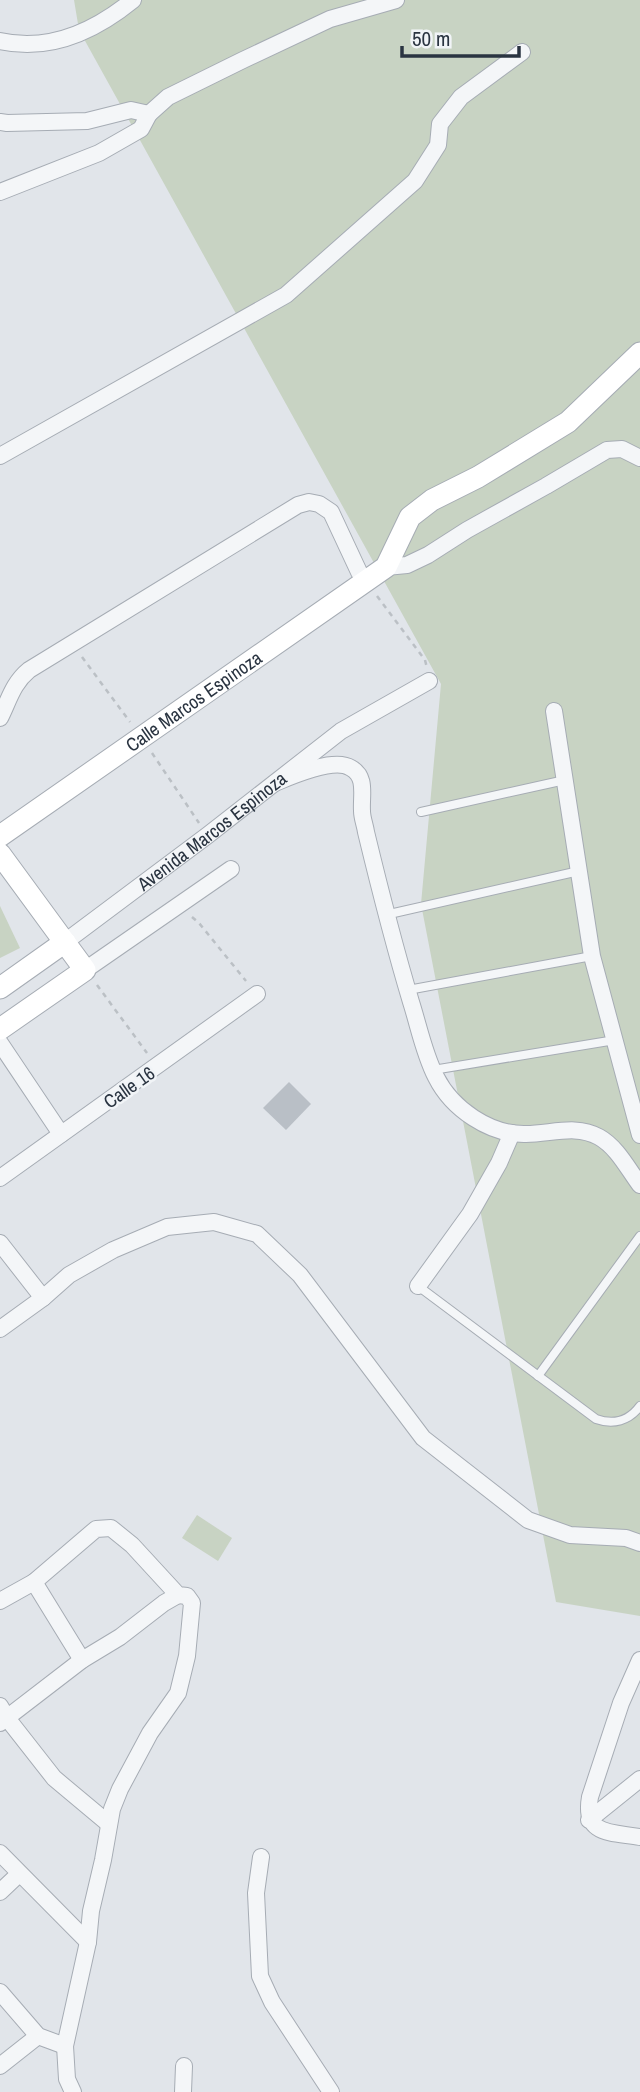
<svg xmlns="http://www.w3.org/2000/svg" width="640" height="2092" font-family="'Archivo Narrow',sans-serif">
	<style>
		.green { fill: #c8d3c3 }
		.building { fill: #b9bfc6 }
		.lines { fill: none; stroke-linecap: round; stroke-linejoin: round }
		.lane-casing { stroke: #a6acb4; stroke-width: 10 }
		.street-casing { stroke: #a6acb4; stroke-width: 18 }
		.secondary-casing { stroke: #a6acb4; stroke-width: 23 }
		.path { stroke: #bbc0c5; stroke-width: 2.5; stroke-dasharray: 5 5; stroke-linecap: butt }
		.lane { stroke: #f4f6f8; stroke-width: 8 }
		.street { stroke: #f4f6f8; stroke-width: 16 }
		.secondary { stroke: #fff; stroke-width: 21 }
		.labels { text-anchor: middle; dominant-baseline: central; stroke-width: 5; stroke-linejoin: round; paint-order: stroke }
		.street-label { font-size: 19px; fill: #2a3441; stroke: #f1f4f7 }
	</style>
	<rect width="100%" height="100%" fill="#e1e5ea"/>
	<g class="green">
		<path d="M74 0H640V1616L556 1602 421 904 441 684 79 30Z"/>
		<path d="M0 906 20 948 0 958Z"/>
		<path d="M197 1515 232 1538 218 1561 182 1538Z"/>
	</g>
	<path class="building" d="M289 1082 311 1104 286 1130 263 1108Z"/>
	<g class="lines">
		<g class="lane-casing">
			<g id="lane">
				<path d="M421 812 565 780"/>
				<path d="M385 915 579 871"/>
				<path d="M408 990 592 956"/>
				<path d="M433 1070 615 1040"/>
				<path d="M418 1286 596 1419C613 1425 629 1421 640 1406"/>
				<path d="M538 1376 640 1236"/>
			</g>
		</g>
		<g class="street-casing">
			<g id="street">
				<path d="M0 41C49 52 95 31 133 0"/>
				<path d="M149 114 168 97 243 60 330 19 396 0"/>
				<path d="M0 122 7 123 87 121 131 110 149 114 141 129 99 153 0 192"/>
				<path d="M0 456 286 295 415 181 438 145 440 124 461 97 522 52"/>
				<path d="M386 567 407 565 428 555 467 530 546 486 607 450 622 449 640 458"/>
				<path d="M554 711 592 956 640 1135"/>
				<path d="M0 718C9 700 13 683 29 670L298 505 309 502 319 504 331 512 359 572 366 581"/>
				<path d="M275 783C292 776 334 757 351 768 367 777 361 795 362 811 362 818 365 825 366 832 380 890 394 945 411 1002 419 1027 424 1054 436 1077 452 1109 490 1135 526 1134 551 1134 576 1124 599 1137 617 1147 628 1169 640 1185"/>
				<path id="s1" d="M65 942 208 835 341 731 429 681"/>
				<path d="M85 970 231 869"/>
				<path d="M0 1043 61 1134"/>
				<path d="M0 1178 257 994"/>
				<path d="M0 1243 43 1298"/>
				<path d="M418 1286 470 1214 499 1163 512 1133"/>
				<path d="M0 1329 43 1298 69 1275 113 1250 167 1227 214 1222 257 1234 300 1275 423 1438 528 1520 570 1535 626 1538 640 1543"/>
				<path d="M34 1582 82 1660"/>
				<path d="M0 1601 34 1582 96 1529 111 1528 132 1545 178 1595 187 1596 192 1603 187 1656 178 1693 150 1733 120 1789 112 1809 103 1860 91 1911 88 1942 65 2046 67 2079 73 2092"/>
				<path d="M640 1660 621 1703 590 1797C583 1836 611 1832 640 1837"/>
				<path d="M0 1706 7 1718 54 1778 109 1824"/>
				<path d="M0 1723 82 1660 120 1637 164 1603 178 1595"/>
				<path d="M589 1820 640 1779"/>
				<path d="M0 1853 88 1942"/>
				<path d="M261 1857 256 1893 260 1976 272 2002 331 2092"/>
				<path d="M0 1892 19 1874"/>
				<path d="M0 1992 38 2036 65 2046"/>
				<path d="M0 2066 38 2036"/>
				<path d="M183 2092 184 2066"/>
			</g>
		</g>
		<g class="secondary-casing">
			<g id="secondary">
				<path id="s2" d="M0 836 386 567 410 517 432 500 478 477 568 422 640 353"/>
				<path d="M0 854 85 970 0 1029"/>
				<path d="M0 988 65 942"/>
			</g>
		</g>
		<g class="path">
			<path d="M377 596 425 660 427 668"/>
			<path d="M82 657 130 722"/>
			<path d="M152 753 199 823"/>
			<path d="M192 917 199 923 246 981"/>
			<path d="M97 985 147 1053"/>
		</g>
		<use href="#lane" class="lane"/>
		<use href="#street" class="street"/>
		<use href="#secondary" class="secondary"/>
	</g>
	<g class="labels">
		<g class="street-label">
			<text stroke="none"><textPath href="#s2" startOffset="236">Calle Marcos Espinoza</textPath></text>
			<text stroke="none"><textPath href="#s1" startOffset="184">Avenida Marcos Espinoza</textPath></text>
			<text transform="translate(129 1087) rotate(-35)">Calle 16</text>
		</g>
	</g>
	<path d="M402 46v10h117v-10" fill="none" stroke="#2a3441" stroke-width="3.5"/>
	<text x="412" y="46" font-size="21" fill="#2a3441" stroke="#f1f4f7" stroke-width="5" paint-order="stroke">50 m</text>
</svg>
